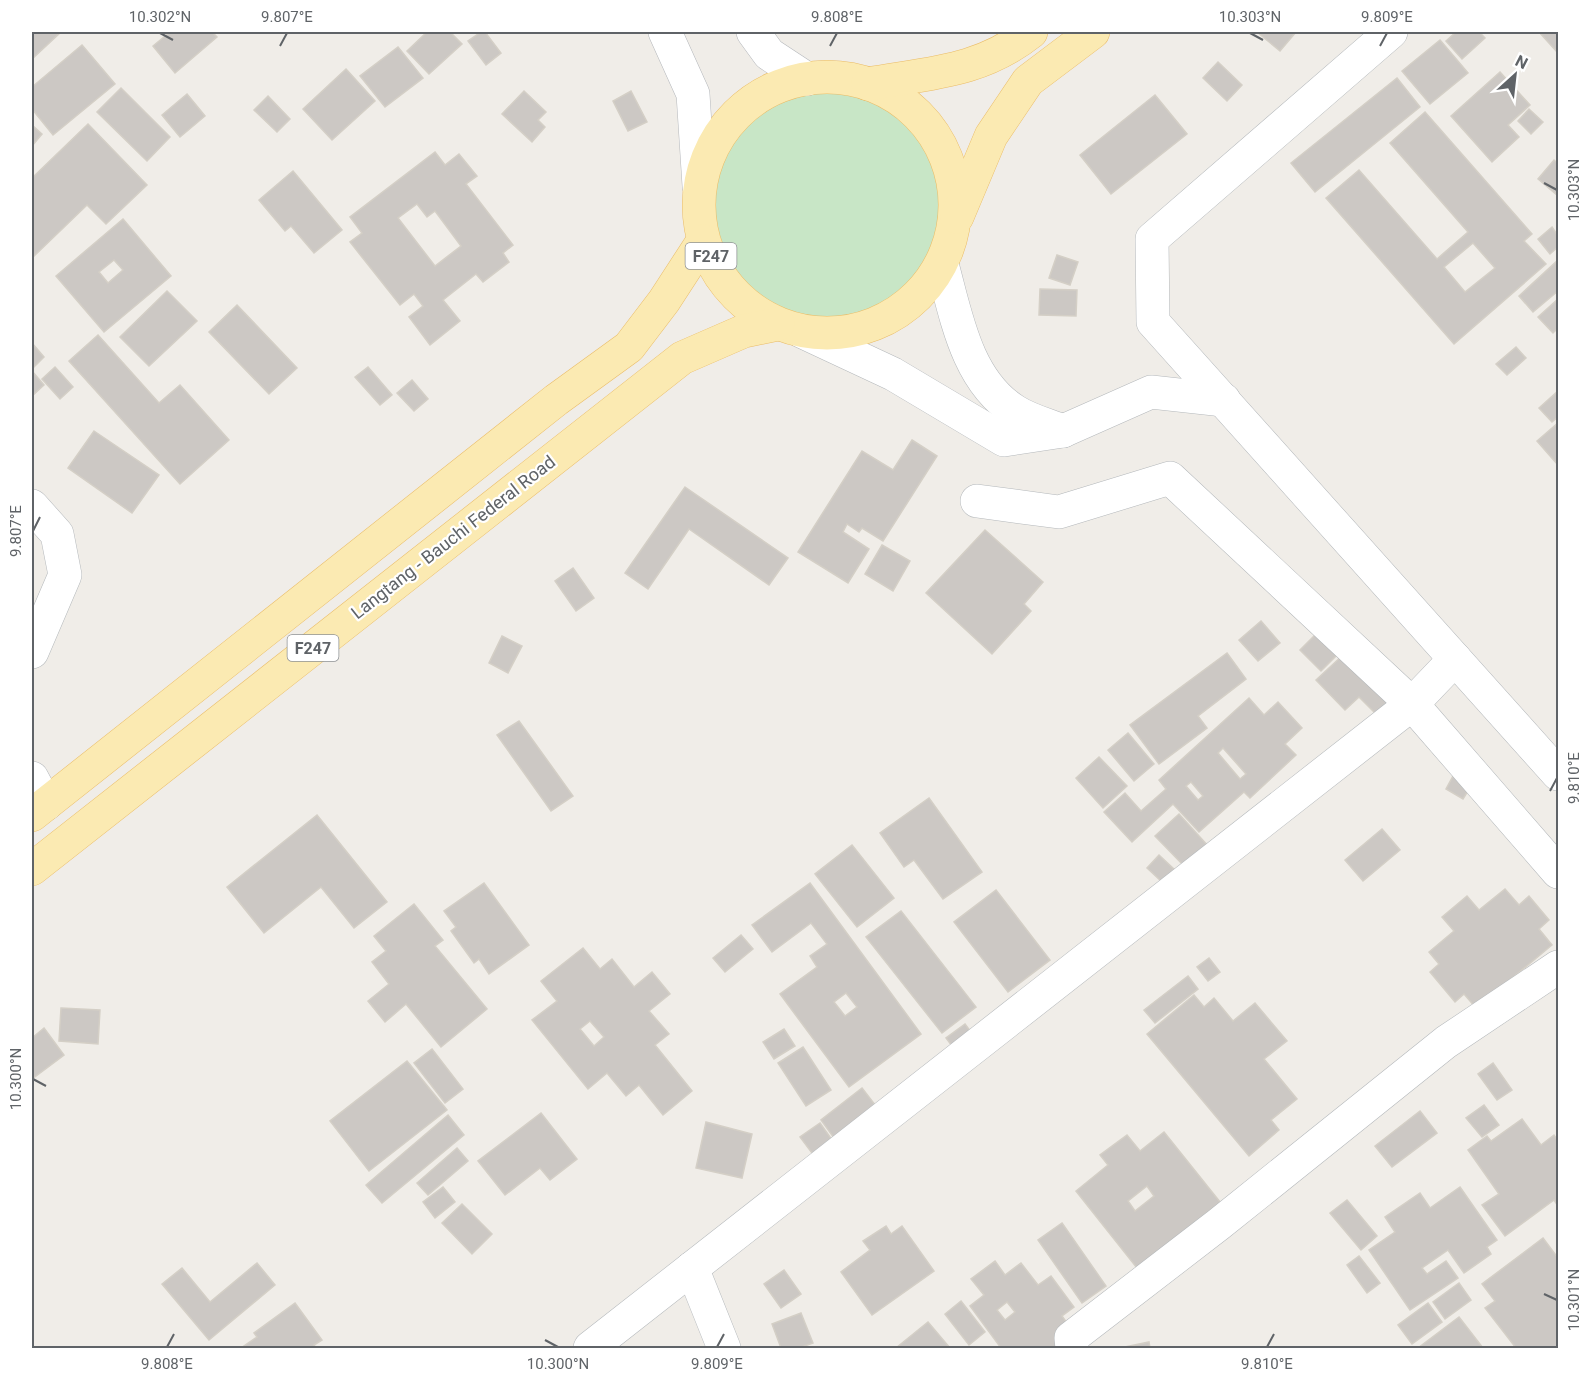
<svg xmlns="http://www.w3.org/2000/svg" width="1590" height="1380" font-family="Roboto,sans-serif">
	<style>
		.green { fill: #c8e6c6 }
		.building { fill: #ccc8c4; stroke: #d4cfc6; stroke-width: 1.5; fill-rule: evenodd }
		.lines { fill: none; stroke-linecap: round; stroke-linejoin: round }
		.street-casing { stroke: #b4b8bb; stroke-width: 34 }
		.secondary-casing { stroke: #b4b7bb; stroke-width: 34 }
		.primary-casing { stroke: #eabc67; stroke-width: 34 }
		.street { stroke: #fff; stroke-width: 33 }
		.secondary { stroke: #fff; stroke-width: 33 }
		.primary { stroke: #fbeab2; stroke-width: 33 }
		.ticks { fill: none; stroke: #5f6367; stroke-width: 2 }
		.labels { text-anchor: middle; dominant-baseline: central; stroke-width: 4.5; stroke-linejoin: round; paint-order: stroke }
		.shield { fill: #fff; stroke: #8f9295; stroke-width: 1.5 }
		.shield-label { font-size: 16px; font-weight: bold; fill: #5f6367 }
		.street-label { font-size: 18px; fill: #5f6367; stroke: #fff }
		.neatline { fill: none; stroke: #5f6367; stroke-width: 2 }
		.ticks-label { font-size: 15px; text-anchor: middle; fill: #5f6367 }
	</style>
	<rect width="100%" height="100%" fill="#f0ede8"/>
	<circle class="green" cx="826" cy="206" r="114"/>
	<g class="building">
		<path d="M32 32H61L32 59Z"/>
		<path d="M170 32H212L217 37 175 73 153 46Z"/>
		<path d="M427 32H450L462 44 429 74 407 51Z"/>
		<path d="M481 32H485L501 53 486 65 468 41Z"/>
		<path d="M1257 32H1296L1280 51Z"/>
		<path d="M1456 32H1479L1485 38 1462 59 1446 41Z"/>
		<path d="M1539 32H1558V53Z"/>
		<path d="M1440 40 1468 73 1430 104 1402 71Z"/>
		<path d="M82 45 115 84 53 135 32 109V87Z"/>
		<path d="M398 47 423 78 385 107 360 76Z"/>
		<path d="M1218 62 1242 85 1227 101 1203 78Z"/>
		<path d="M346 69 375 101 332 140 303 109Z"/>
		<path d="M1500 72 1530 105 1508 125 1519 137 1492 162 1451 116Z"/>
		<path d="M1397 78 1420 107 1315 192 1291 163Z"/>
		<path d="M121 88 170 137 147 161 97 112Z"/>
		<path d="M524 91 546 112 538 120 545 127 532 142 502 114Z"/>
		<path d="M631 91 647 122 628 131 613 101Z"/>
		<path d="M187 94 205 116 180 137 162 115Z"/>
		<path d="M1155 95 1187 134 1111 194 1080 155Z"/>
		<path d="M268 96 290 119 277 132 254 110Z"/>
		<path d="M1529 109 1543 122 1531 134 1518 121Z"/>
		<path d="M1425 112 1532 234 1524 241 1546 264 1454 344 1326 198 1359 170 1437 259 1468 232 1390 143ZM1473 243 1495 268 1465 292 1444 267Z"/>
		<path d="M88 124 147 185 106 224 87 205 33 257 32 178Z"/>
		<path d="M32 125 42 134 32 146Z"/>
		<path d="M435 152 445 165 459 154 477 176 466 184 513 245 503 253 509 262 483 282 476 274 443 300 460 321 430 345 409 317 423 306 414 294 400 305 350 242 362 233 350 217ZM417 204 427 217 435 211 461 246 435 266 398 218Z"/>
		<path d="M1554 160 1558 164V196L1538 179Z"/>
		<path d="M293 171 342 230 314 253 291 226 285 231 259 200Z"/>
		<path d="M123 219 171 276 104 332 56 276ZM114 260 123 270 108 283 99 272Z"/>
		<path d="M1552 227 1558 236V247L1550 254 1538 239Z"/>
		<path d="M1057 255 1078 262 1070 285 1049 278Z"/>
		<path d="M1558 260V291L1533 312 1519 296Z"/>
		<path d="M1040 289 1077 290 1076 316 1039 315Z"/>
		<path d="M167 291 197 321 149 366 120 337Z"/>
		<path d="M1558 299V328L1553 333 1538 317Z"/>
		<path d="M237 305 297 368 269 394 209 332Z"/>
		<path d="M98 335 159 403 180 385 229 440 180 484 69 361Z"/>
		<path d="M32 343 44 357 32 369Z"/>
		<path d="M1516 347 1526 358 1507 375 1496 364Z"/>
		<path d="M55 367 73 387 60 399 42 379Z"/>
		<path d="M368 367 392 395 380 405 355 377Z"/>
		<path d="M32 371 44 385 32 396Z"/>
		<path d="M412 380 428 399 414 411 397 393Z"/>
		<path d="M1558 391V417L1552 422 1539 408Z"/>
		<path d="M1558 423V465L1537 441Z"/>
		<path d="M94 431 159 475 132 513 68 468Z"/>
		<path d="M912 440 937 456 883 541 862 528 859 532 847 524 843 532 869 549 848 583 798 552 862 451 893 470Z"/>
		<path d="M685 487 788 558 769 585 689 529 648 589 625 573Z"/>
		<path d="M985 530 1043 582 1024 604 1031 611 992 654 926 593Z"/>
		<path d="M882 545 910 561 893 591 865 574Z"/>
		<path d="M573 568 594 598 576 611 555 581Z"/>
		<path d="M1261 621 1280 643 1258 661 1239 640Z"/>
		<path d="M1320 630 1341 651 1321 671 1300 650Z"/>
		<path d="M502 636 522 646 508 673 489 663Z"/>
		<path d="M1227 653 1246 679 1198 716 1207 728 1159 764 1130 725Z"/>
		<path d="M1343 655 1389 704 1377 715 1359 697 1345 710 1316 680Z"/>
		<path d="M1249 698 1264 715 1278 702 1302 728 1285 744 1296 755 1250 798 1244 792 1199 832 1173 804 1132 842 1104 812 1125 793 1141 811 1166 789 1159 780ZM1223 748 1246 774 1240 779 1218 753ZM1191 782 1203 796 1198 800 1186 786Z"/>
		<path d="M519 721 573 796 551 811 497 735Z"/>
		<path d="M1128 733 1154 764 1134 781 1108 750Z"/>
		<path d="M1099 757 1127 786 1103 808 1076 778Z"/>
		<path d="M1453 776 1471 786 1463 799 1446 789Z"/>
		<path d="M929 798 982 872 943 899 914 860 904 867 880 833Z"/>
		<path d="M1179 814 1209 847 1186 868 1155 836Z"/>
		<path d="M317 815 387 902 354 928 321 887 264 933 227 887Z"/>
		<path d="M1382 829 1400 850 1363 881 1345 860Z"/>
		<path d="M852 845 894 898 857 927 815 874Z"/>
		<path d="M1159 855 1174 869 1162 882 1147 868Z"/>
		<path d="M484 883 529 945 489 974 479 959 474 963 451 931 456 927 444 911Z"/>
		<path d="M810 883 921 1034 849 1087 780 994 817 967 810 956 827 944 811 923 772 952 752 925ZM846 993 857 1007 845 1016 834 1002Z"/>
		<path d="M1505 889 1519 905 1529 896 1549 920 1539 929 1552 945 1476 1008 1464 994 1455 1002 1430 972 1439 964 1429 952 1454 931 1442 917 1467 896 1479 910Z"/>
		<path d="M996 890 1050 960 1008 992 954 922Z"/>
		<path d="M414 904 443 940 435 946 487 1009 441 1047 406 1004 385 1022 368 1001 389 984 372 962 386 951 374 936Z"/>
		<path d="M901 911 976 1007 942 1033 866 937Z"/>
		<path d="M741 935 753 949 725 972 713 958Z"/>
		<path d="M583 948 600 969 612 959 634 987 652 972 670 994 649 1011 669 1034 655 1045 692 1091 663 1115 639 1085 626 1096 607 1073 588 1089 532 1020 557 1001 541 981ZM590 1021 604 1037 594 1046 580 1029Z"/>
		<path d="M1209 958 1220 972 1208 981 1197 967Z"/>
		<path d="M1188 976 1198 989 1155 1023 1144 1010Z"/>
		<path d="M1194 995 1204 1007 1214 998 1233 1021 1255 1003 1287 1041 1264 1059 1297 1099 1271 1120 1279 1130 1249 1156 1147 1034Z"/>
		<path d="M61 1008 100 1010 98 1044 59 1041Z"/>
		<path d="M965 1024 974 1036 955 1050 946 1038Z"/>
		<path d="M44 1028 64 1055 32 1079V1038Z"/>
		<path d="M784 1029 795 1046 774 1059 763 1042Z"/>
		<path d="M803 1047 831 1090 806 1106 778 1063Z"/>
		<path d="M432 1049 463 1089 445 1103 414 1063Z"/>
		<path d="M407 1061 447 1110 369 1171 330 1121Z"/>
		<path d="M1493 1063 1512 1090 1497 1100 1478 1074Z"/>
		<path d="M862 1088 876 1106 834 1138 821 1120Z"/>
		<path d="M1484 1105 1499 1125 1482 1137 1466 1118Z"/>
		<path d="M1420 1111 1437 1133 1392 1167 1375 1146Z"/>
		<path d="M541 1113 577 1159 550 1180 540 1168 505 1195 478 1161Z"/>
		<path d="M448 1115 464 1135 382 1203 366 1185Z"/>
		<path d="M1522 1119 1541 1145 1554 1135 1558 1141V1206L1554 1200 1505 1236 1482 1205 1499 1194 1468 1150 1487 1136 1491 1141Z"/>
		<path d="M706 1122 752 1134 742 1178 696 1168Z"/>
		<path d="M820 1123 835 1144 815 1157 800 1137Z"/>
		<path d="M1164 1132 1220 1202 1137 1268 1076 1191 1108 1165 1100 1155 1127 1135 1140 1151ZM1147 1186 1154 1196 1135 1211 1128 1201Z"/>
		<path d="M457 1148 468 1161 428 1195 417 1183Z"/>
		<path d="M443 1187 455 1202 435 1218 423 1202Z"/>
		<path d="M1460 1187 1497 1240 1487 1247 1491 1254 1464 1273 1448 1250 1422 1268 1427 1274 1446 1261 1458 1278 1410 1310 1369 1250 1395 1232 1385 1217 1420 1193 1430 1208Z"/>
		<path d="M1347 1200 1377 1236 1361 1250 1330 1213Z"/>
		<path d="M462 1204 492 1234 472 1254 442 1223Z"/>
		<path d="M1062 1223 1106 1286 1082 1303 1038 1240Z"/>
		<path d="M886 1226 891 1234 902 1226 934 1271 872 1315 841 1272 870 1250 863 1241Z"/>
		<path d="M1543 1238 1558 1258V1348H1516L1485 1308 1495 1301 1482 1284Z"/>
		<path d="M1359 1256 1380 1283 1367 1293 1347 1265Z"/>
		<path d="M995 1261 1005 1275 1021 1263 1038 1285 1051 1276 1074 1307 1062 1316 1074 1333 1053 1348H1001L970 1306 984 1295 971 1279ZM1007 1302 1015 1312 1005 1320 997 1310Z"/>
		<path d="M257 1263 275 1285 209 1340 162 1284 182 1268 210 1302Z"/>
		<path d="M784 1270 801 1294 781 1308 764 1284Z"/>
		<path d="M1459 1283 1471 1300 1445 1319 1433 1302Z"/>
		<path d="M961 1301 985 1332 969 1345 945 1314Z"/>
		<path d="M295 1303 322 1340 314 1345 316 1348H241L257 1337 254 1333Z"/>
		<path d="M1428 1303 1442 1322 1412 1344 1398 1325Z"/>
		<path d="M801 1313 813 1343 799 1348H781L772 1324Z"/>
		<path d="M1459 1317 1483 1348H1418Z"/>
		<path d="M928 1322 950 1348H896Z"/>
		<path d="M1149 1342 1150 1348H1126L1125 1347Z"/>
	</g>
	<g class="lines">
		<g class="street-casing">
			<g id="street">
				<path d="M1391 32 1152 239 1153 322 1558 774"/>
				<path d="M942 264C956 315 966 380 1015 411 1029 420 1048 425 1063 431"/>
				<path d="M801 331 893 374 1004 440 1063 431 1151 392 1224 400"/>
				<path d="M977 501 1059 512 1170 478 1412 704 1558 872"/>
				<path d="M32 506 57 534 65 575 32 652"/>
				<path d="M32 778 46 804"/>
				<path d="M692 1268 724 1348"/>
				<path d="M590 1348 1412 704 1455 659"/>
				<path d="M1072 1348 1071 1338 1219 1224 1446 1042 1558 967"/>
			</g>
		</g>
		<g class="secondary-casing">
			<g id="secondary">
				<path d="M665 32 693 94 699 186"/>
				<path d="M753 32 769 54 807 79"/>
			</g>
		</g>
		<g class="primary-casing">
			<g id="primary">
				<circle cx="827" cy="205" r="128"/>
				<path d="M868 84C930 73 981 72 1031 32"/>
				<path d="M957 217 991 136 1028 81 1093 32"/>
				<path d="M32 815 556 400 629 347 664 301 703 241"/>
				<path d="M32 869 682 358 744 331 778 324"/>
			</g>
		</g>
		<use href="#street" class="street"/>
		<use href="#secondary" class="secondary"/>
		<use href="#primary" class="primary"/>
	</g>
	<path class="ticks" d="M160 33 173 40M1250 33 1263 40M280 46 287 33M830 46 837 33M1380 46 1387 33M1544 183 1557 190M33 531 40 517M1550 791 1557 778M33 1079 46 1086M1544 1294 1557 1300M545 1340 558 1347M167 1347 174 1334M717 1347 724 1334M1267 1347 1274 1334"/>
	<g class="labels">
		<g class="shield">
			<rect x="685.5" y="243" width="51" height="26" rx="4.5"/>
			<rect x="287.5" y="635" width="51" height="26" rx="4.5"/>
		</g>
		<g class="shield-label">
			<text x="711" y="256">F247</text>
			<text x="313" y="648">F247</text>
		</g>
		<g class="street-label">
			<text transform="translate(453 537) rotate(-38)">Langtang - Bauchi Federal Road</text>
		</g>
	</g>
	<rect width="1590" height="1380" fill="none" stroke="#ffffff" stroke-width="66"/>
	<g transform="translate(1515 75) rotate(27)" stroke="#ffffff" stroke-width="4.5" paint-order="stroke">
	<path d="M0-4.5L10 22L0 15L-10 22Z" fill="#5f6367"/>
	<text y="-9" font-size="16" font-weight="bold" text-anchor="middle" fill="#5f6367">N</text>
	</g>
	<rect x="33" y="33" width="1524" height="1314" class="neatline"/>
	<g class="ticks-label">
		<text x="160" y="22">10.302°N</text>
		<text x="287" y="22">9.807°E</text>
		<text x="837" y="22">9.808°E</text>
		<text x="1250" y="22">10.303°N</text>
		<text x="1387" y="22">9.809°E</text>
		<text transform="translate(1574 190) rotate(-90)" y="5">10.303°N</text>
		<text transform="translate(16 531) rotate(-90)" y="5">9.807°E</text>
		<text transform="translate(1574 778) rotate(-90)" y="5">9.810°E</text>
		<text transform="translate(16 1079) rotate(-90)" y="5">10.300°N</text>
		<text transform="translate(1574 1300) rotate(-90)" y="5">10.301°N</text>
		<text x="167" y="1369">9.808°E</text>
		<text x="558" y="1369">10.300°N</text>
		<text x="717" y="1369">9.809°E</text>
		<text x="1267" y="1369">9.810°E</text>
	</g>
</svg>
